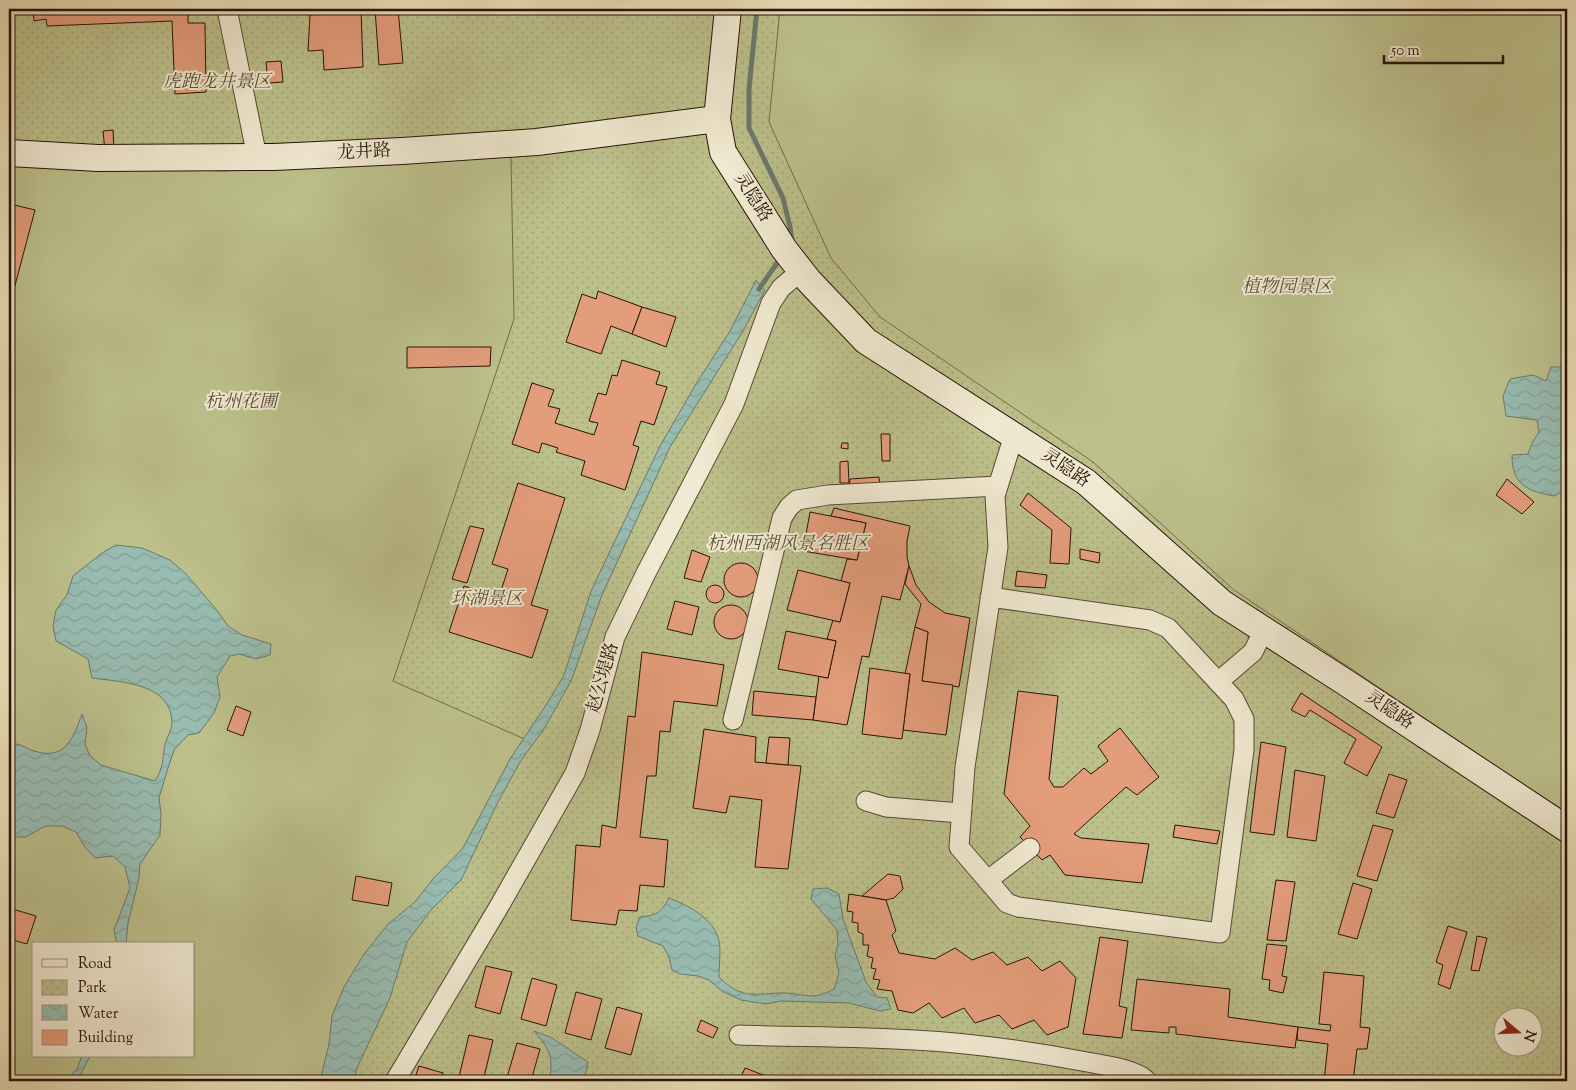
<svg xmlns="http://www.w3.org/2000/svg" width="1576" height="1090" font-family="'Sorts Mill Goudy','Noto Serif SC',serif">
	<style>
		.park { fill: url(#park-dots); stroke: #726a48; fill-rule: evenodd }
		.garden { fill: #bcc08b; stroke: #726a48; fill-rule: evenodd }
		.water { fill: url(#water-waves); stroke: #6b786d }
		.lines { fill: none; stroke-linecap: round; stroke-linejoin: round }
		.stream { stroke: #6b786d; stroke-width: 5 }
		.building { fill: #e49d7b; stroke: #271306 }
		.street-casing { stroke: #584633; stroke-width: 21 }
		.secondary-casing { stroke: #271306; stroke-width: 28 }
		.street { stroke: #f1ead2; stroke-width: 19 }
		.secondary { stroke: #f1ead2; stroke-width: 26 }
		.labels { text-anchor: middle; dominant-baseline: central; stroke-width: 4; stroke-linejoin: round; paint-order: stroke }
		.park-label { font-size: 18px; font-style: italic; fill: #5b5035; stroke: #f1ead2 }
		.street-label { font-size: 18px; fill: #271306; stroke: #f1ead2 }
	</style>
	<defs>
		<pattern id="park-dots" width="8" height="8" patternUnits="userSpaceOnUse" patternTransform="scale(1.25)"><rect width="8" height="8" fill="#bcc08b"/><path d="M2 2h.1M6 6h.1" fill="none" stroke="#a2a476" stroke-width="1.8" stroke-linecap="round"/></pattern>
		<pattern id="water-waves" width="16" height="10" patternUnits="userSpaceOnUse" patternTransform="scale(1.25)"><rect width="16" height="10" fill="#98bcb1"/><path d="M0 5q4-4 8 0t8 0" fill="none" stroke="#83a197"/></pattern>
	</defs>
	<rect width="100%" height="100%" fill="#eadfb9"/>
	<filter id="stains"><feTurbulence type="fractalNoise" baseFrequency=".004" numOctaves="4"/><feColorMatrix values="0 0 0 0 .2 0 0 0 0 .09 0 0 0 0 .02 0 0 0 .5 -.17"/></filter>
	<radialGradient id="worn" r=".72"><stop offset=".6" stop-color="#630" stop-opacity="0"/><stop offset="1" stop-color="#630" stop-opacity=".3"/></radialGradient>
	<path class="park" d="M9 9H1567V1081H9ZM34 944H194V1056H34ZM1504 1018H1534V1048H1504Z"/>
	<g class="garden">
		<path d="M780 9H1567V814L1234 590 1093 462 880 317 831 258 769 122Z"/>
		<path d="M511 157 514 319 393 681 529 741 444 886 363 984 333 1081H9V161L222 171ZM34 944H194V1056H34Z"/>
	</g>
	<g class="water">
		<path d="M756 280 765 290 743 331 670 447 602 595 571 681 544 729 520 762 498 802 461 880 431 910 407 942 390 998 356 1070 355 1081H320L329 1044 332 1016 344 987 364 954 388 924 415 902 433 879 463 848 510 759 548 702 564 675 591 591 660 446 696 384 730 331Z"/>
		<path d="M1551 367H1567V489L1554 496C1527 491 1512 485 1512 455L1528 454 1532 443 1539 432 1537 420 1506 416 1503 396 1510 379 1533 375 1546 381Z"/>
		<path d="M116 545 142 548 170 560 186 574 216 609 228 626 242 635 271 644 270 655 256 659 239 654 230 656 217 677 220 697 214 713 199 733 188 735 174 750 168 768 159 798 161 813 160 835 140 864 139 878 128 923 126 944H117L114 930 130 888 125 867 113 856 95 858 84 846 76 832 62 826H45L26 837H9V744C19 742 25 748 34 751 66 761 73 738 82 714L87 728 85 744 90 756 101 765 155 781C164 766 162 761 165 744 167 737 172 730 172 722 171 683 121 682 92 678L88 659 56 641 53 626 56 610 67 595 73 576 102 553Z"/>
		<path d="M827 888 839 894 843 919 866 982 877 997 887 998 891 1009 880 1011 849 1003 781 1001 766 1004 741 1000 722 991 709 980 698 976 680 974 672 970 669 957 663 946 638 936 636 927 640 917C657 915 661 913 669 898 689 906 714 918 719 941 721 950 719 966 719 977 743 1001 755 993 785 993 807 994 812 1001 834 989L839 973 835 956 838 944 837 930 811 899 813 889Z"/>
		<path d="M534 1031 552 1038 588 1062 584 1081H549C554 1058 550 1049 534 1031Z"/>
		<path d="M82 1056H90L77 1081H65L77 1069Z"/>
	</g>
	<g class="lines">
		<g class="stream">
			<path d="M757 9 749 89V128L783 198 790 227 792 241"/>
			<path d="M759 289 777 263"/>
		</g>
	</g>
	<g class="building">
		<path d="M33 9H188V23H205L206 92 175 94 172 21 47 26 46 19 34 21Z"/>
		<path d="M320 9H361L363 67 324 70 323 50 308 51 310 15 320 14Z"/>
		<path d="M375 9H398L403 63 379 65Z"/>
		<path d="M281 61 283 82 268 83 266 62Z"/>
		<path d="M113 130 114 150 105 151 103 131Z"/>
		<path d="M10 204 35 210 13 293 9 292Z"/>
		<path d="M598 291 642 307 632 334 611 326 601 354 566 342 582 294 596 299Z"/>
		<path d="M642 307 676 317 666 347 632 334Z"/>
		<path d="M407 347H491L490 366 407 368Z"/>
		<path d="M622 360 660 372 656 384 667 387 654 425 641 421 633 445 639 447 625 490 581 475 585 461 556 452 558 448 542 443 539 453 512 444 532 383 554 390 548 406 560 409 555 423 594 435 598 423 589 421 598 393 606 395 612 375 617 376Z"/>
		<path d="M881 434H890V461H882Z"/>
		<path d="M842 443H848V449L841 448Z"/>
		<path d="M848 461 849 483H840V462Z"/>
		<path d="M879 477 880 487 849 488 850 479Z"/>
		<path d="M1507 479 1534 502 1522 514 1496 495Z"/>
		<path d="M518 483 565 498 531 605 548 610 532 658 449 632 464 586 499 597 508 569 492 564Z"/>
		<path d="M1028 493 1071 528 1069 564 1050 563 1052 530 1020 505Z"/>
		<path d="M834 508 910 526 907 541V557L909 566 900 600 882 596 869 657 862 656 847 725 813 720 819 676 828 678 836 641 827 639 833 620 840 622 850 583 841 581 847 559 857 560 866 523 831 516Z"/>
		<path d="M810 512 866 523 857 560 803 551Z"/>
		<path d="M470 526 484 529 467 583 452 579Z"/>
		<path d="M1080 549 1100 553 1099 563 1080 559Z"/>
		<path d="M692 550 710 557 701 582 684 578Z"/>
		<circle cx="741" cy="580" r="17"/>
		<path d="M909 566 916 585 929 602 945 613 970 618 959 687 922 681 928 632 915 627 921 604 905 584Z"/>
		<path d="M798 570 850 583 840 622 787 610Z"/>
		<path d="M1017 571 1047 575 1045 588 1015 586Z"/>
		<circle cx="715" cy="594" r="9"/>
		<path d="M675 601 699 607 692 635 667 629Z"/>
		<circle cx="731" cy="622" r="17"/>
		<path d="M915 627 928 632 922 681 953 685 946 735 903 730 910 674H905Z"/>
		<path d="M786 631 836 641 828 678 778 669Z"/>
		<path d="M642 652 724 665 717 706 674 701 670 732 660 731 656 776H647L640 837 668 840 664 887 640 885 637 911 619 910 616 925 571 920 576 845 600 847 602 825 616 828 628 716 635 717Z"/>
		<path d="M870 668 910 674 902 739 862 734Z"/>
		<path d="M754 691 816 697 813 720 752 715Z"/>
		<path d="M1018 691 1058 696 1049 779 1054 787H1063L1084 768 1091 774 1108 761 1098 746 1120 728 1159 777 1137 795 1126 787 1074 834 1081 838 1149 844 1142 883 1065 875 1050 855 1042 860 1020 837 1030 826 1004 794Z"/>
		<path d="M1301 693 1382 747 1367 776 1344 763 1356 739 1310 710 1305 717 1291 710Z"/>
		<path d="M236 706 251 712 243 736 227 730Z"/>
		<path d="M704 729 756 737 755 762 801 766 788 869 755 867 762 800 730 796 726 813 693 808Z"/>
		<path d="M769 737 790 738 788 765 766 763Z"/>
		<path d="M1261 742 1286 747 1274 835 1250 832Z"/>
		<path d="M1295 770 1325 776 1316 841 1287 837Z"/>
		<path d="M1389 774 1407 780 1394 818 1376 813Z"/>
		<path d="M1175 825 1220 831 1217 844 1173 837Z"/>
		<path d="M1373 825 1393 830 1377 881 1357 876Z"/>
		<path d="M888 874 900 876 903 889 894 898 886 900 862 896Z"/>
		<path d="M356 876 392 883 388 906 352 900Z"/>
		<path d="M1276 880 1295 882 1286 941 1267 940Z"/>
		<path d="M1353 883 1372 889 1357 939 1338 934Z"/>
		<path d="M849 894 886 900 896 931 892 935 899 953 935 959 955 948 972 960 993 952 1007 965 1028 957 1042 971 1060 961 1076 978 1068 1027 1047 1035 1034 1020 1012 1029 999 1015 975 1023 964 1008 942 1018 929 1003 913 1013 898 1010 892 991 877 989 880 980 873 979 876 969 871 968 873 958 867 956 869 945H863V934L858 932V923L852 922 853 912 847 911Z"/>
		<path d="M9 908 36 916 27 944 9 939Z"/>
		<path d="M1448 926 1467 932 1450 989 1438 984 1443 965 1436 962Z"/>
		<path d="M1477 936 1487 938 1479 971 1471 970Z"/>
		<path d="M1100 937 1128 941 1119 1006 1127 1008 1122 1038 1083 1034Z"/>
		<path d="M1267 944 1287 946 1282 976 1287 977 1283 993 1269 990 1270 980 1262 979Z"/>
		<path d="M486 966 512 972 500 1014 475 1007Z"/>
		<path d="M1324 972 1364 976 1360 1027 1370 1028 1367 1049H1357L1353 1081H1324L1328 1044 1297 1040 1298 1027 1330 1031 1331 1025 1319 1024Z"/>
		<path d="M532 978 557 985 546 1026 521 1019Z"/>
		<path d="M1137 979 1230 989 1228 1017 1298 1027 1295 1048 1176 1034V1027H1169V1033L1131 1030Z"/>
		<path d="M576 992 602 999 591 1040 565 1033Z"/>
		<path d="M617 1007 642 1014 631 1055 605 1048Z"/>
		<path d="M701 1020 718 1028 713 1038 697 1031Z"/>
		<path d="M469 1035 493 1040 483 1081H458Z"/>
		<path d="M517 1043 540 1049 531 1081H506Z"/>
		<path d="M419 1066 443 1073 441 1081H414Z"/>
		<path d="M745 1068 779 1081H739Z"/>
		<path d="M596 1077 611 1081H594Z"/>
		<path d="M907 1077 920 1081H906Z"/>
	</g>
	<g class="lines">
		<g class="street-casing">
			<g id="street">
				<path d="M227 9 257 157"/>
				<path d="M990 597 1150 620 1168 628 1234 699 1244 719V750L1220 933 1018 907 1007 903 959 847 965 767 998 547 995 496 1014 435"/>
				<path d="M1218 682 1253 652 1264 630"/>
				<path d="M733 720 782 518 789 507 797 500 828 495 998 486"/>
				<path d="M866 801 886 807 961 813"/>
				<path d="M988 880 1030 848"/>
				<path d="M739 1035C797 1037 856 1036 914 1040 972 1043 1029 1051 1087 1062 1103 1065 1136 1069 1147 1081"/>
				<path d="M395 1081 497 910 575 773 590 730 615 637 646 573 734 404 771 303 781 288 801 271"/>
			</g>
		</g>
		<g class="secondary-casing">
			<g id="secondary">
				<path d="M728 9 717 119 723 152 784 249 809 281 866 341 1086 482 1222 603 1345 682 1567 829"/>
				<path d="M9 153 98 158 274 157 402 151 537 142 717 119"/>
			</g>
		</g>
		<use href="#street" class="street"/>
		<use href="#secondary" class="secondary"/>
	</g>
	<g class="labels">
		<g class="park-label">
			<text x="217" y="83">虎跑龙井景区</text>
			<text x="1287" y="288">植物园景区</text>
			<text x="241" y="403">杭州花圃</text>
			<text x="788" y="545">杭州西湖风景名胜区</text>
			<text x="487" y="600">环湖景区</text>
		</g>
		<g class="street-label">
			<text transform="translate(364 153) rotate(-3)">龙井路</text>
			<text transform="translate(752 198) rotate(58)">灵隐路</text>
			<text transform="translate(1065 469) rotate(34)">灵隐路</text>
			<text transform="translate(604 678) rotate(-74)">赵公堤路</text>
			<text transform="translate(1389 711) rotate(34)">灵隐路</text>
		</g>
	</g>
	<rect width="1576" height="1090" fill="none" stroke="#eadfb9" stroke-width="30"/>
	<rect x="10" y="10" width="1556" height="1070" fill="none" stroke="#271306" stroke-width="2.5"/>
	<rect x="15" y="15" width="1546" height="1060" fill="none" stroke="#271306"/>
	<rect x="32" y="942" width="162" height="115" fill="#f1ead2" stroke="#a09480"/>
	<rect x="42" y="959" width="25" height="8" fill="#f1ead2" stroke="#a09480"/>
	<text x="78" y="968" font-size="15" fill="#271306">Road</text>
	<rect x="42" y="980" width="25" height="15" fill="url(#park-dots)" stroke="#a09480"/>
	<text x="78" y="992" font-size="15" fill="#271306">Park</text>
	<rect x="42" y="1005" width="25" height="15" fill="url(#water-waves)" stroke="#a09480"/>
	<text x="78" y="1018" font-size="15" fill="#271306">Water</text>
	<rect x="42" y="1030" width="25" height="15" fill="#e49d7b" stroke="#a09480"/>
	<text x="78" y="1042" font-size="15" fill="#271306">Building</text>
	<g transform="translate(1518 1032) rotate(109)"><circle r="24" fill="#f1ead2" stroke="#a09480"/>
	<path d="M0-4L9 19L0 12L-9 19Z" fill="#8f2418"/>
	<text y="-8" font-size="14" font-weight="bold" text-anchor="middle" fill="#271306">N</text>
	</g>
	<path d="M1384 55v8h119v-8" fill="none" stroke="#271306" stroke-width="2.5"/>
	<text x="1391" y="55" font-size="15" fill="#271306" stroke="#f1ead2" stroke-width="4" paint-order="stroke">50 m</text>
	<rect width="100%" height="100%" filter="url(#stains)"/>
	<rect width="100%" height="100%" fill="url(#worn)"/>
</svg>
